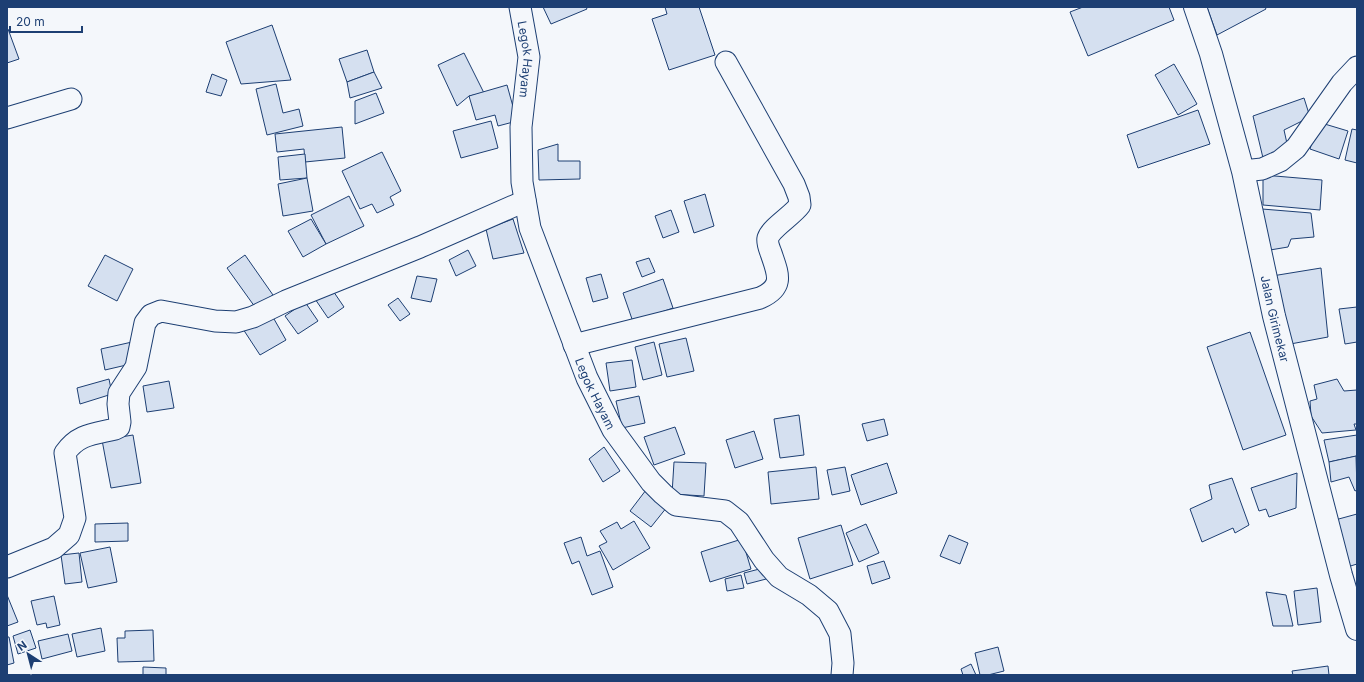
<svg xmlns="http://www.w3.org/2000/svg" width="1364" height="682" font-family="Inter,sans-serif">
	<style>
		.building { fill: #d5e0f0; stroke: #1d3f73 }
		.lines { fill: none; stroke-linecap: round; stroke-linejoin: round }
		.street-casing { stroke: #1d3f73; stroke-width: 23 }
		.secondary-casing { stroke: #1d3f73; stroke-width: 24 }
		.street { stroke: #f4f7fb; stroke-width: 21 }
		.secondary { stroke: #f4f7fb; stroke-width: 22 }
		.labels { text-anchor: middle; dominant-baseline: central; stroke-width: 3; stroke-linejoin: round; paint-order: stroke }
		.street-label { font-size: 12px; fill: #1d3f73; stroke: #f4f7fb }
	</style>
	<rect width="100%" height="100%" fill="#f4f7fb"/>
	<g class="building">
		<path d="M543 7H586L587 9 551 24Z"/>
		<path d="M665 7H699L715 55 669 70 652 19 667 14Z"/>
		<path d="M1083 7H1169L1174 20 1088 56 1070 12Z"/>
		<path d="M1207 7H1265L1266 9 1217 35Z"/>
		<path d="M272 25 291 80 241 84 226 42Z"/>
		<path d="M8 29 19 59 7 63V30Z"/>
		<path d="M367 50 374 72 347 82 339 59Z"/>
		<path d="M464 53 484 93 469 96 457 106 438 65Z"/>
		<path d="M1174 64 1197 104 1178 115 1155 75Z"/>
		<path d="M374 72 382 88 350 98 347 82Z"/>
		<path d="M212 74 227 80 221 96 206 92Z"/>
		<path d="M276 84 283 113 299 109 303 126 267 135 256 89Z"/>
		<path d="M507 85 517 121 498 126 495 115 476 120 469 96Z"/>
		<path d="M376 93 384 113 355 124V101Z"/>
		<path d="M1304 98 1310 117 1284 130 1288 148 1263 158 1253 116Z"/>
		<path d="M1198 110 1210 144 1138 168 1127 135Z"/>
		<path d="M491 121 498 148 461 158 453 131Z"/>
		<path d="M1318 122 1348 131 1339 159 1310 149Z"/>
		<path d="M342 127 345 158 305 162 304 149 277 152 275 134Z"/>
		<path d="M1352 129 1357 130V163L1345 160Z"/>
		<path d="M558 144V161H580V179L539 180 538 150Z"/>
		<path d="M382 152 401 191 390 197 394 205 377 213 372 204 360 209 342 171Z"/>
		<path d="M305 154 307 178 280 180 278 157Z"/>
		<path d="M1263 175 1322 180 1320 210 1263 205Z"/>
		<path d="M307 178 313 211 283 216 278 184Z"/>
		<path d="M705 194 714 226 694 233 684 201Z"/>
		<path d="M349 196 364 226 326 244 311 215Z"/>
		<path d="M1262 209 1311 213 1314 237 1291 239 1288 247 1270 250Z"/>
		<path d="M671 210 679 232 663 238 655 216Z"/>
		<path d="M311 219 326 244 303 257 288 231Z"/>
		<path d="M513 219 524 253 493 259 486 229Z"/>
		<path d="M468 250 476 266 456 276 449 260Z"/>
		<path d="M105 255 133 269 117 301 88 286Z"/>
		<path d="M245 255 273 295 255 307 227 268Z"/>
		<path d="M649 258 655 272 642 277 636 262Z"/>
		<path d="M1321 268 1328 337 1285 345 1272 276Z"/>
		<path d="M601 274 608 298 593 302 586 278Z"/>
		<path d="M417 276 437 279 431 302 411 298Z"/>
		<path d="M663 279 673 308 633 322 623 293Z"/>
		<path d="M329 285 344 307 328 318 313 296Z"/>
		<path d="M398 298 410 314 400 321 388 305Z"/>
		<path d="M305 302 318 321 298 334 285 316Z"/>
		<path d="M1357 307V342L1345 344 1339 309Z"/>
		<path d="M270 312 286 340 260 355 243 329Z"/>
		<path d="M1250 332 1286 435 1243 450 1207 347Z"/>
		<path d="M686 338 694 371 667 377 659 344Z"/>
		<path d="M132 342 135 363 105 370 101 349Z"/>
		<path d="M654 342 662 375 643 380 635 347Z"/>
		<path d="M632 360 636 387 610 391 606 363Z"/>
		<path d="M109 379 112 394 80 404 77 388Z"/>
		<path d="M1337 379 1344 391 1357 390V424H1354L1356 430 1322 433 1311 416 1310 401 1317 399 1314 385Z"/>
		<path d="M169 381 174 408 147 412 143 386Z"/>
		<path d="M639 396 645 423 622 428 616 401Z"/>
		<path d="M799 415 804 455 780 458 774 419Z"/>
		<path d="M884 419 888 435 867 441 862 424Z"/>
		<path d="M675 427 685 454 654 465 644 437Z"/>
		<path d="M754 431 763 459 735 468 726 440Z"/>
		<path d="M133 435 141 483 111 488 102 440Z"/>
		<path d="M1357 435V456L1329 462 1324 440Z"/>
		<path d="M604 447 620 471 603 482 589 459Z"/>
		<path d="M1356 456 1357 490 1355 491 1349 477 1331 482 1329 462Z"/>
		<path d="M674 462 706 463 704 496 672 494Z"/>
		<path d="M887 463 897 493 861 505 851 475Z"/>
		<path d="M816 467 819 499 771 504 768 472Z"/>
		<path d="M845 467 850 491 832 495 827 470Z"/>
		<path d="M1297 473 1296 508 1269 517 1266 509 1259 511 1251 488Z"/>
		<path d="M1232 478 1249 525 1235 533 1233 528 1202 542 1190 509 1212 499 1209 485Z"/>
		<path d="M646 490 667 507 651 527 630 511Z"/>
		<path d="M1357 514V564L1344 568 1335 520Z"/>
		<path d="M634 521 650 548 613 570 599 546 607 542 600 531 617 522 621 529Z"/>
		<path d="M128 523V541L95 542V524Z"/>
		<path d="M866 524 879 553 859 562 846 533Z"/>
		<path d="M841 525 853 565 810 579 798 538Z"/>
		<path d="M949 535 968 543 960 564 940 556Z"/>
		<path d="M581 537 587 556 600 551 613 587 592 595 579 561 572 564 564 543Z"/>
		<path d="M742 539 751 569 710 582 701 552Z"/>
		<path d="M110 547 117 582 88 588 80 553Z"/>
		<path d="M79 553 82 582 65 584 61 555Z"/>
		<path d="M884 561 890 578 872 584 867 566Z"/>
		<path d="M767 567 770 578 747 584 744 573Z"/>
		<path d="M741 575 744 588 727 591 725 579Z"/>
		<path d="M1317 588 1321 622 1298 625 1294 591Z"/>
		<path d="M1266 592 1286 595 1293 626H1273Z"/>
		<path d="M7 595 18 622 7 626Z"/>
		<path d="M54 596 60 625 47 628 46 623 37 625 31 601Z"/>
		<path d="M101 628 105 651 77 657 72 634Z"/>
		<path d="M30 630 36 648 18 654 13 636Z"/>
		<path d="M153 630 154 661 118 662 117 638H125V631Z"/>
		<path d="M68 634 72 651 42 659 38 641Z"/>
		<path d="M7 637H9L14 663 7 665Z"/>
		<path d="M998 647 1004 671 988 675H980L975 653Z"/>
		<path d="M971 664 976 675H963L961 669Z"/>
		<path d="M1328 666 1329 675H1293L1292 671Z"/>
		<path d="M143 667 166 668V675H143Z"/>
	</g>
	<g class="lines">
		<g class="street-casing">
			<g id="street">
				<path id="s1" d="M520 7 529 57 521 127 522 182 530 228 587 378 613 430 651 482 663 494 676 505 725 511 739 522 764 560 779 577 809 595 828 611 840 634 843 663 842 675"/>
				<path d="M7 118 71 99"/>
				<path d="M1243 171 1262 169 1280 161 1296 148 1342 83 1357 67"/>
				<path d="M574 345 760 298C785 287 778 274 771 253 769 248 767 242 768 238 771 228 793 215 800 205L799 197 794 184 726 62"/>
				<path d="M7 567 54 548 69 535 75 518 65 453C78 434 94 434 115 429L119 427 120 422 118 404 119 393 136 367 145 323 151 315 161 311 215 321 236 322 253 317 286 301 420 247 525 201"/>
			</g>
		</g>
		<g class="secondary-casing">
			<g id="secondary">
				<path id="s2" d="M1195 7 1211 54 1243 171 1274 316 1341 575 1357 629"/>
			</g>
		</g>
		<use href="#street" class="street"/>
		<use href="#secondary" class="secondary"/>
	</g>
	<g class="labels">
		<g class="street-label">
			<text stroke="none"><textPath href="#s1" startOffset="53">Legok Hayam</textPath></text>
			<text stroke="none"><textPath href="#s2" startOffset="322">Jalan Girimekar</textPath></text>
			<text stroke="none"><textPath href="#s1" startOffset="401">Legok Hayam</textPath></text>
		</g>
	</g>
	<rect width="1364" height="682" fill="none" stroke="#1d3f73" stroke-width="16"/>
	<g transform="translate(28 654) rotate(324)" stroke="#f4f7fb" stroke-width="3" paint-order="stroke">
	<path d="M0-3L7 15L0 10L-7 15Z" fill="#1d3f73"/>
	<text y="-6" font-size="11" font-weight="bold" text-anchor="middle" fill="#1d3f73">N</text>
	</g>
	<path d="M10 26v6h72v-6" fill="none" stroke="#1d3f73" stroke-width="2"/>
	<text x="16" y="26" font-size="12" fill="#1d3f73" stroke="#f4f7fb" stroke-width="3" paint-order="stroke">20 m</text>
</svg>
